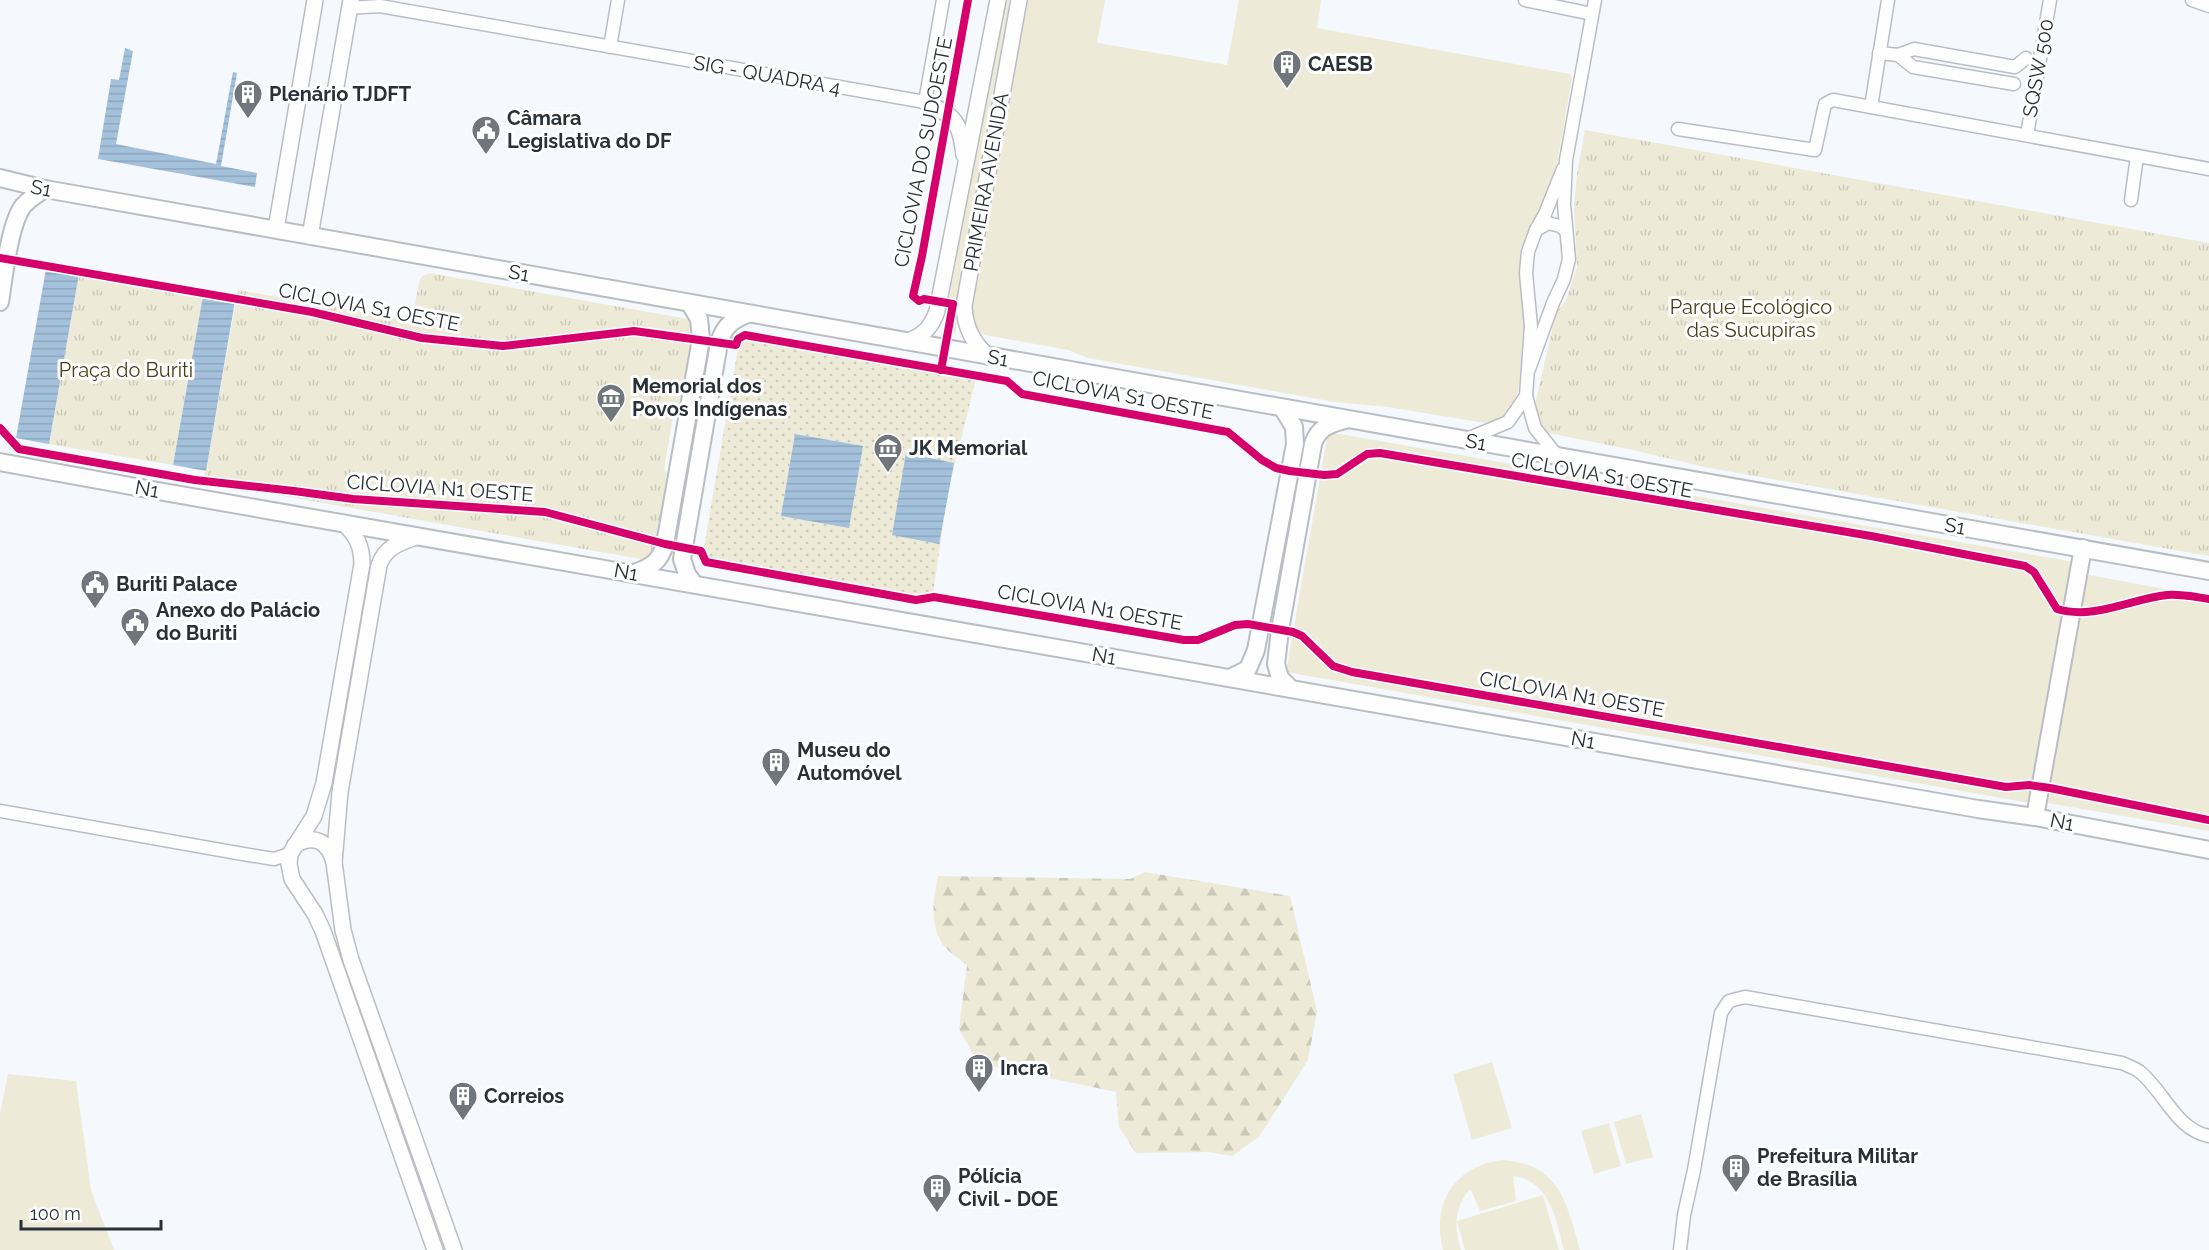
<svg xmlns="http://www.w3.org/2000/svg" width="2209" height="1250" font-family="Raleway,sans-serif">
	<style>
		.grass { fill: #edebd8 }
		.forest { fill: url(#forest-firs) }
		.park { fill: url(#park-tufts) }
		.garden { fill: url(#garden-dots) }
		.water { fill: url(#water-rules) }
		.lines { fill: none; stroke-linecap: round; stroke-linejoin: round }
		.minor-casing { stroke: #babec3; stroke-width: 15 }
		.major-casing { stroke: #babec3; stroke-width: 18 }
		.highway-casing { stroke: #babec3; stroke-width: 20 }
		.minor { stroke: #fefeff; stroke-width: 12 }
		.major { stroke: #fefeff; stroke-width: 15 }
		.highway { stroke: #fefeff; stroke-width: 16 }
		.cycleway-casing { stroke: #fff; stroke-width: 11 }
		.cycleway { stroke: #d6006c; stroke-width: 8 }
		.labels { text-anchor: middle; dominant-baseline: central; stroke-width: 6; stroke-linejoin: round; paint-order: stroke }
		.poi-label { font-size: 20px; font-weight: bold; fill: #293036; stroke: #fff; text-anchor: start }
		.street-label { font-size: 20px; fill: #293036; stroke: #fff }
		.park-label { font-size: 20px; fill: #453f16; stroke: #fff }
	</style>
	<defs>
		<pattern id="forest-firs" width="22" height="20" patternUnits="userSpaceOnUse" patternTransform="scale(1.5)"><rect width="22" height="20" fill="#edebd8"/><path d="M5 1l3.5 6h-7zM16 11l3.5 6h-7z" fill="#cbcaba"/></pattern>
		<pattern id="park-tufts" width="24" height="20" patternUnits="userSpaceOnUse" patternTransform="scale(1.5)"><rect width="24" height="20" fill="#edebd8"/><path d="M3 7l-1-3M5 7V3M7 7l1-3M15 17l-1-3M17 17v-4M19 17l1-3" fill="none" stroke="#cbcaba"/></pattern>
		<pattern id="garden-dots" width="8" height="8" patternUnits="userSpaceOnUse" patternTransform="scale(1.5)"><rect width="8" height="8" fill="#edebd8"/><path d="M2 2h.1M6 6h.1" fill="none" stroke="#cbcaba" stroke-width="1.8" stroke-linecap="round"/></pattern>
		<pattern id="water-rules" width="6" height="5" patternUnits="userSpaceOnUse" patternTransform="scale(1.5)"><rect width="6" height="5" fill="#a4c1dc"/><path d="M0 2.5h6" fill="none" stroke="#8da6bd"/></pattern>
	</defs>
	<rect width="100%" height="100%" fill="#f5f8fc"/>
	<g class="grass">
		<path d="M1002 0H1014L955 335 943 333Z"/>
		<path d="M1025 0H1105L1097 43 1227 65 1239 0H1321L1317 28 1570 74 1572 78 1554 181 1527 244 1524 356 1514 411 1510 417 1491 424 1388 407 1335 402 1088 358 1068 350 985 335 978 332 969 317Z"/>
		<path d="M1328 432 2074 562 2036 804 1286 672Z"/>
		<path d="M2084 574 2209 597V831L2048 803Z"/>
		<path d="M1492 1062 1512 1128 1472 1140 1453 1074Z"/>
		<path d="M8 1074 76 1081 91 1190 114 1250H0V1114Z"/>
		<path d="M1641 1114 1653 1157 1626 1164 1614 1122Z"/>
		<path d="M1609 1123 1621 1166 1594 1174 1581 1131Z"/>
		<path d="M1502 1160C1560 1163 1567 1204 1580 1250H1564C1556 1219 1550 1181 1513 1176L1516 1201 1480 1211 1471 1190H1469C1454 1210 1454 1227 1461 1250H1443C1431 1204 1454 1166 1502 1160Z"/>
		<path d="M1543 1195 1559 1250H1465L1457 1221Z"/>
	</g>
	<path class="forest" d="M1145 872 1290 896 1317 1011 1308 1060 1259 1137 1232 1156 1207 1152 1136 1153 1119 1127 1116 1092 987 1065 976 1060 959 1029 967 965C960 959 950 953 944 946 929 925 933 899 938 876L1130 879Z"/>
	<g class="park">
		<path d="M1585 130 2209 243V556L1704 467 1633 450 1543 432 1533 413 1556 313 1566 300 1577 267 1574 206 1577 174Z"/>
		<path d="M430 273 688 319 693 323 694 330 682 404 674 410 664 469 670 477 656 553 646 560 204 482 238 290 412 321 419 282 422 276Z"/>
		<path d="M79 274 203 296 173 465 49 444Z"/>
	</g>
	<path class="garden" d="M746 338 976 379 948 491 933 594 915 597 707 560 703 553 739 342Z"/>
	<g class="water">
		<path d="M125 48 133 51 116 144 216 164 233 72 237 73 221 166 257 173 255 187 98 159 111 79 119 80Z"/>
		<path d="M46 269 79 274 49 444 16 438Z"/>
		<path d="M203 296 235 301 206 471 173 465Z"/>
		<path d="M795 434 863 446 849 528 781 516Z"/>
		<path d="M906 453 954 463 939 544 892 535Z"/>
	</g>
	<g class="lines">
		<g class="minor-casing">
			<g id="minor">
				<path d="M1525 0 1592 14"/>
				<path d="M2192 0 2209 6"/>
				<path d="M349 8 380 6 925 102 943 0"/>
				<path d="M610 47 618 0"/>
				<path d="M1879 53 1898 55 1913 67 2014 84"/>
				<path d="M1898 55 1914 49 2015 67 2026 58"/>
				<path d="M1871 107 1888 0"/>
				<path d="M1678 129 1815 150 1825 104 1833 100 2209 169"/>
				<path d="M2027 135 2050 0"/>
				<path d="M2131 200 2137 156"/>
				<path d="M1536 230 1548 223 1560 226 1566 231"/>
				<path d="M1529 369 1553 303 1564 279 1569 259 1564 204 1566 160 1595 0"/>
				<path d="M1467 439 1508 422 1526 396"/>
				<path d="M1558 457 1535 428 1526 396 1531 326 1526 273 1528 252 1536 230 1545 214 1563 169"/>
				<path d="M0 811 243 854 274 859 290 854"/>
				<path d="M1680 1250 1684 1215 1694 1170 1721 1013 1729 1001 1745 997 2122 1063C2128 1066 2135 1068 2140 1072 2164 1091 2176 1130 2209 1136"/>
			</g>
		</g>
		<g class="major-casing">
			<g id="major">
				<path d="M925 102C955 116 960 121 964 155"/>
				<path d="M276 229 315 0"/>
				<path d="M310 236 351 0"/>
				<path d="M906 342C923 336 931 328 937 311L998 0"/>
				<path d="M989 357C973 343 965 328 964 306L1019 0"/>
				<path d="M344 523C356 536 362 545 362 564L324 783 314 816 290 854 289 864 292 879 315 914 323 931 435 1250"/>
				<path d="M418 536C400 543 386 546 379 565L340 792 334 862 343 930 351 960 454 1250"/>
				<path d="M295 845C314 834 328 841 334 862"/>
			</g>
		</g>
		<g class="highway-casing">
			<g id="highway">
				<path d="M0 178 45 189 2209 571"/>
				<path d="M0 302C4 278 9 225 23 206 29 199 37 194 45 189"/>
				<path d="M0 462 158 491 1978 809 2035 817 2209 850"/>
				<path d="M634 573C651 567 660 562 665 544L701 339 699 319 690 304"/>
				<path d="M694 584 687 574 682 559 719 343C724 326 732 320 748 314"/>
				<path d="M1230 678 1248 669 1256 650 1295 444 1294 427 1283 409"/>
				<path d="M1291 689 1280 678 1276 664 1280 630 1313 444C1318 428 1329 424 1345 420"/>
				<path d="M2035 817 2083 548"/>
			</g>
		</g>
		<use href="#minor" class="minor"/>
		<use href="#major" class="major"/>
		<use href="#highway" class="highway"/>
		<g class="cycleway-casing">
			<g id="cycleway">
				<path d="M0 258 312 312 422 338 503 346 634 331 736 345 738 339 745 335 1007 381 1022 394 1228 432 1262 460 1276 468 1290 471 1324 475 1337 474 1367 454 1380 453 1871 536 2025 566 2034 572 2057 609C2094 620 2130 599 2167 595 2182 594 2195 597 2209 599"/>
				<path d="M941 370 953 304 924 299 919 301 913 296 922 256 968 0"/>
				<path d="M0 428 19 449 195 480 294 491 353 499 545 512 665 544 701 551 706 562 916 600 934 597 1184 640H1198L1235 625 1248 624 1293 632 1302 636 1333 666 1352 672 2006 787 2029 785 2050 788 2209 820"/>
			</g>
		</g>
		<use href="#cycleway" class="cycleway"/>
	</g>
	<defs>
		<g id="building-pin" transform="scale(1.5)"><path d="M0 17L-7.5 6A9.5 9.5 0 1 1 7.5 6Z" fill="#70767b" stroke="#fff"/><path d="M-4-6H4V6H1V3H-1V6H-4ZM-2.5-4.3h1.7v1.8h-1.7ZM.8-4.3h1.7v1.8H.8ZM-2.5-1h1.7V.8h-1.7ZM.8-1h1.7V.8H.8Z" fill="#fff"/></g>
		<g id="civic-pin" transform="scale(1.5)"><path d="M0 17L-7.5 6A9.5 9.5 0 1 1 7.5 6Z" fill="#70767b" stroke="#fff"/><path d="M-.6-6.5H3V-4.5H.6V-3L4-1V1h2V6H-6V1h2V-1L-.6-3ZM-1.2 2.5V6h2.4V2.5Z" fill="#fff"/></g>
		<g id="museum-pin" transform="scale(1.5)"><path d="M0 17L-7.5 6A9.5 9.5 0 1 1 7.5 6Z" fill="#70767b" stroke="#fff"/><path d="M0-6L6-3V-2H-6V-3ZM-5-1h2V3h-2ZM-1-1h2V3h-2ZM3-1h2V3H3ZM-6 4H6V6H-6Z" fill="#fff"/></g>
	</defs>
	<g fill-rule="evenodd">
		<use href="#building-pin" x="1287" y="64"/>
		<use href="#building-pin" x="248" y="94"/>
		<use href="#civic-pin" x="486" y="130"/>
		<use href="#museum-pin" x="611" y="398"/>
		<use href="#museum-pin" x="888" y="448"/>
		<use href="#civic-pin" x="95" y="584"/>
		<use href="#civic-pin" x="135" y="622"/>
		<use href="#building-pin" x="776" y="762"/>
		<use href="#building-pin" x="979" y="1068"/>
		<use href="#building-pin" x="463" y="1096"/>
		<use href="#building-pin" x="1736" y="1168"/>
		<use href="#building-pin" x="937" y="1188"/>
	</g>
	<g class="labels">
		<g class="poi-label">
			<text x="1308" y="64">CAESB</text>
			<text x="269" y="94">Plenário TJDFT</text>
			<text x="507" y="118">Câmara<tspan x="507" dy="23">Legislativa do DF</tspan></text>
			<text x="632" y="386">Memorial dos<tspan x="632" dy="23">Povos Indígenas</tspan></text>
			<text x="909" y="448">JK Memorial</text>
			<text x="116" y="584">Buriti Palace</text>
			<text x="156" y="610">Anexo do Palácio<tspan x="156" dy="23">do Buriti</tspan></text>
			<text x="797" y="750">Museu do<tspan x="797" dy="23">Automóvel</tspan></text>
			<text x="1000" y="1068">Incra</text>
			<text x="484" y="1096">Correios</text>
			<text x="1757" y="1156">Prefeitura Militar<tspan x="1757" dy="23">de Brasília</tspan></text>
			<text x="958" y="1176">Pólícia<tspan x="958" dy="23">Civil - DOE</tspan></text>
		</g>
		<g class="street-label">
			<text transform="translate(2038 68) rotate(-80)">SQSW 500</text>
			<text transform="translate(767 75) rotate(10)">SIG - QUADRA 4</text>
			<text transform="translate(923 152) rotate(-79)">CICLOVIA DO SUDOESTE</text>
			<text transform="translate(986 182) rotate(-80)">PRIMEIRA AVENIDA</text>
			<text transform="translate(41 188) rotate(11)">S1</text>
			<text transform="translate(519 273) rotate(10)">S1</text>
			<text transform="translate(369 307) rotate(11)">CICLOVIA S1 OESTE</text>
			<text transform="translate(998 358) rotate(10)">S1</text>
			<text transform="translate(1123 395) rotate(11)">CICLOVIA S1 OESTE</text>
			<text transform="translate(1476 442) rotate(10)">S1</text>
			<text transform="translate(1602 475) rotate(10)">CICLOVIA S1 OESTE</text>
			<text transform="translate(440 488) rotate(4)">CICLOVIA N1 OESTE</text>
			<text transform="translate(147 489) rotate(10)">N1</text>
			<text transform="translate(1955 526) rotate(10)">S1</text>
			<text transform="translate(626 572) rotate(10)">N1</text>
			<text transform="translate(1090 607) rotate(10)">CICLOVIA N1 OESTE</text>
			<text transform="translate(1104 656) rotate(10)">N1</text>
			<text transform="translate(1572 694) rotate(10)">CICLOVIA N1 OESTE</text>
			<text transform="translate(1583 740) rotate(10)">N1</text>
			<text transform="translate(2062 822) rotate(11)">N1</text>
		</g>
		<g class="park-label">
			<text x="1751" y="307">Parque Ecológico<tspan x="1751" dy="23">das Sucupiras</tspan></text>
			<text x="126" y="370">Praça do Buriti</text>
		</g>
	</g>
	<path d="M21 1220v9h140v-9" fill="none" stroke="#293036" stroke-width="3"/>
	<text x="30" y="1220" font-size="18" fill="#293036" stroke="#ffffff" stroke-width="4.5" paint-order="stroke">100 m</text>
</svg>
